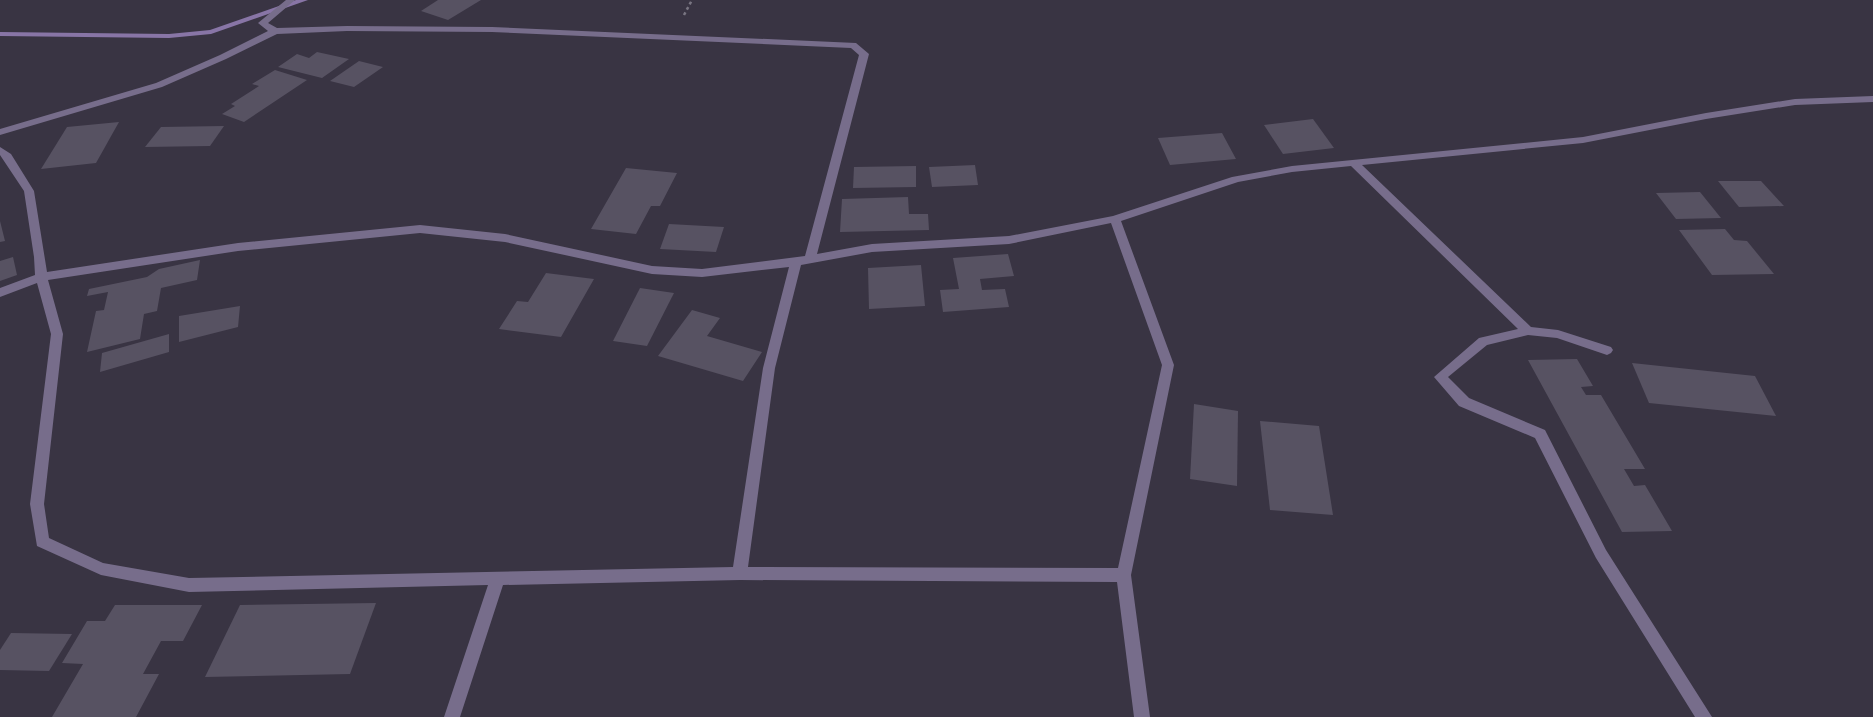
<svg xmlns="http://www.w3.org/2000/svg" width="1873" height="717" font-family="Jost,sans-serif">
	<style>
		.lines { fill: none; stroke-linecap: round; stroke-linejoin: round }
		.stream { fill: #8875a6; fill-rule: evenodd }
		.building { fill: #575262 }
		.path { stroke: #797582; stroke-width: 2.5; stroke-dasharray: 3 3; stroke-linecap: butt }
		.street { fill: #776d8b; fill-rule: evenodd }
	</style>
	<rect width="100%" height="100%" fill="#393443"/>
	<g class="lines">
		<path class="stream" d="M296 0H308L211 34 169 38 0 36V32L169 34 210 30Z"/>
	</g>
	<g class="building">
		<path d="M438 0H481L448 20 421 11Z"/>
		<path d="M317 52 349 59 322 78 278 67 297 54 309 58Z"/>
		<path d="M359 61 383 67 354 87 330 81Z"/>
		<path d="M275 70 307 80 244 122 222 114 235 106 231 104 259 86 252 84Z"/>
		<path d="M1313 119 1334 148 1283 154 1264 125Z"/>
		<path d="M119 122 96 163 41 169 67 127Z"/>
		<path d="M224 126 210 146 145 147 161 127Z"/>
		<path d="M1222 133 1236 159 1170 165 1158 138Z"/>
		<path d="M975 165 978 185 932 187 929 167Z"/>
		<path d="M916 166V187L853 188 854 167Z"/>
		<path d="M626 168 677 173 660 206H651L636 234 591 229Z"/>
		<path d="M1718 181H1761L1784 206 1739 207Z"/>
		<path d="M1700 192 1721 218 1676 219 1656 193Z"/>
		<path d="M908 197 909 214H928L929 230 840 232 842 199Z"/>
		<path d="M0 221 5 241 0 242Z"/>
		<path d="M669 224 724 227 716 252 660 249Z"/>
		<path d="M1725 229 1734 240 1747 241 1774 274 1712 275 1679 230Z"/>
		<path d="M1008 254 1014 276 980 279 982 290 1005 289 1009 307 943 312 940 290 959 289 953 258Z"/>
		<path d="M13 257 17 275 0 281V261Z"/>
		<path d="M200 260 197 280 161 288 157 311 144 314 140 339 87 352 96 311 104 310 108 292 87 296 89 289 147 277 159 269Z"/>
		<path d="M921 265 925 306 869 309 868 268Z"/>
		<path d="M546 273 594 279 561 337 499 329 517 301 528 302Z"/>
		<path d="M640 288 674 293 647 346 613 341Z"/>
		<path d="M240 306 238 327 179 342V316Z"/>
		<path d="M692 310 720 318 707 336 762 352 743 381 658 356Z"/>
		<path d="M169 334V352L100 372 102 353Z"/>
		<path d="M1577 359 1593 386 1581 387 1586 395H1601L1645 469H1624L1634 486 1645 485 1672 531 1622 532 1528 360Z"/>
		<path d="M1632 363 1755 376 1776 416 1649 403Z"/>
		<path d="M1194 404 1238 411 1237 486 1190 479Z"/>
		<path d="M1260 421 1319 426 1333 515 1270 510Z"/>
		<path d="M376 603 350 674 205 677 240 605Z"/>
		<path d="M115 605H202L183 641H161L143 674H159L136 717H52L83 664 62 663 87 621H105Z"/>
		<path d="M11 633 72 634 49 671 0 670V650Z"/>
	</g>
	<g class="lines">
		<path class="path" d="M684 15 692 0"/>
		<path class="street" d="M286 0H295L268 23 277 28 347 26 492 27 856 43 869 54 817 254 872 244 1009 236 1113 216 1232 177 1292 166 1583 137 1706 113 1795 99 1873 96V102L1795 105 1706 119 1583 143 1362 165 1531 327 1558 330 1611 347 1613 350 1611 353 1607 355 1557 338 1528 335 1487 345 1448 377 1469 398 1545 430 1606 550 1712 717H1695L1596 558 1535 438 1459 406 1434 377 1479 338 1518 329 1351 166 1292 172 1238 182 1121 221 1174 365 1131 575 1150 717H1134L1117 582 740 580 503 585 460 717H444L488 585 189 592 101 575 37 546 30 504 51 334 37 283 0 297V288L35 275 34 257 24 191 0 155V147L11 154 34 191 47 272 238 243 420 225 505 234 652 266 702 269 805 256 859 55 851 48 492 32 347 31 277 34 226 59 162 87 0 135V129L156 83 220 55 268 31 258 23ZM1111 223 1162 365 1118 568 748 567 775 368 801 265 872 252 1009 244ZM420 233 505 242 652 274 702 277 789 267 763 368 733 567 189 578 103 563 49 538 44 504 63 334 48 280 238 251Z"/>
	</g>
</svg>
